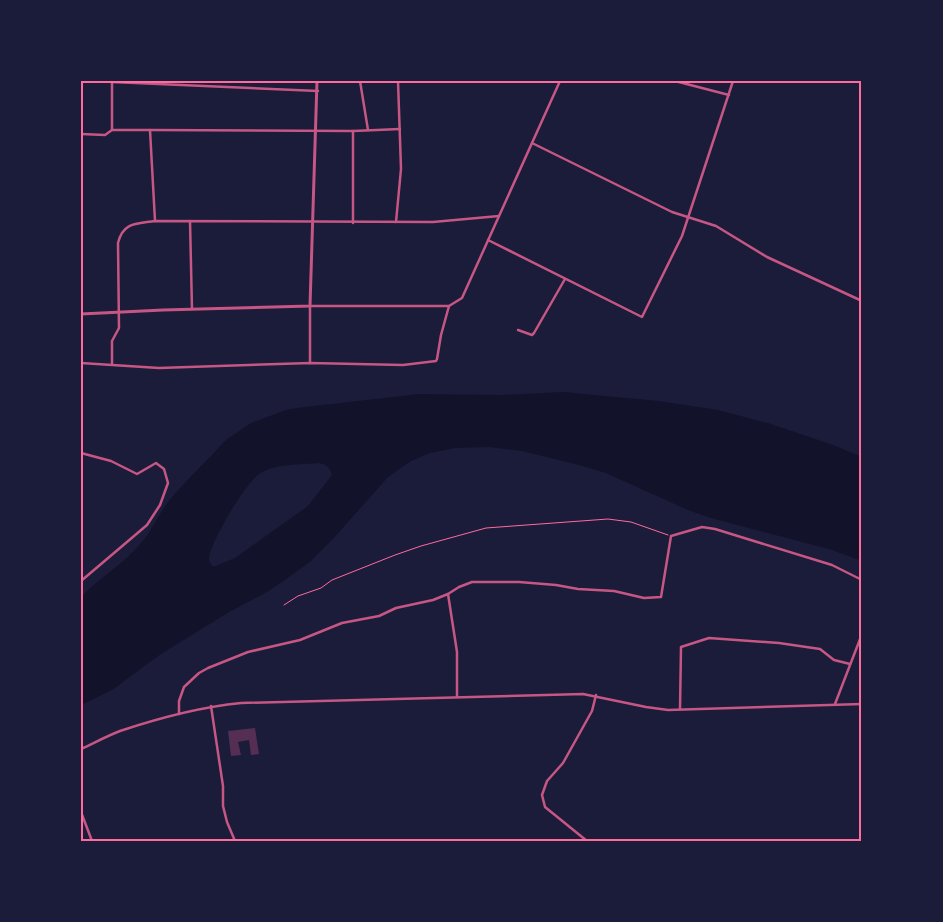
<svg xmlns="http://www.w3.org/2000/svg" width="943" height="922" font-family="'Source Sans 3',sans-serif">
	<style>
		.water { fill: #12122b; fill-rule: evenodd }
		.building { fill: #542f53 }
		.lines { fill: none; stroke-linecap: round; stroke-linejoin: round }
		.path { stroke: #ff6b9d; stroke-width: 1 }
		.minor { stroke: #c65784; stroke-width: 2.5 }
		.tertiary { stroke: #c65784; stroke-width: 3 }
		.neatline { fill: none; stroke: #ff6b9d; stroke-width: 2 }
	</style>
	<rect width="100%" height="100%" fill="#1b1b3a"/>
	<path class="water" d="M563 392 658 401 718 410 771 424 833 445 862 457V561L829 549 711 518 688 510 606 473 579 465 522 451 489 447 455 448 430 453 411 461 388 477 332 540 311 561 285 580 267 592 229 612 161 654 112 690 81 705V597C100 577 124 564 141 543 152 531 158 515 168 502 186 480 207 461 226 440L251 423 286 410 297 408 419 394 501 395ZM319 463C327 465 330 467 332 475L308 506 235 558 216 566H212C211 563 209 562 209 559 209 544 246 482 259 474 276 463 300 465 319 463Z"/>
	<path class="building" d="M255 728 259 754 251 755 249 740 238 742 241 755 231 756 228 731Z"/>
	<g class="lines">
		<path class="path" d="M284 605 298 596 321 588 332 580 395 555 421 546 486 528 608 519 631 522 668 535"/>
		<g class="minor">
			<path d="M360 81 368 130"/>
			<path d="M675 81 729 95"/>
			<path d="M112 82 318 91"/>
			<path d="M112 130V82"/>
			<path d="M150 130 155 221"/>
			<path d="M353 131V223"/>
			<path d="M81 134 105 135 112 130H150L353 131 400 129"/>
			<path d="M532 143 672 212 716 226 767 257 862 301"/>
			<path d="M190 221 192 309"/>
			<path d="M396 222 401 169 398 81"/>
			<path d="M488 240 642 317 682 236 733 81"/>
			<path d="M518 330 532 335 534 333 565 279"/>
			<path d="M81 363 159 368 310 363 403 365 436 361 437 359 441 335 449 306 462 298 560 81"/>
			<path d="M310 363V306H449"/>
			<path d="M112 364V341L119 328 118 243C123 222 136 224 155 221L433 222 499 216"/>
			<path d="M81 436V445"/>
			<path d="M81 453 111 461 137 474 156 463 164 469 168 483 160 505 147 525 81 581"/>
			<path d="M448 594 457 652V697"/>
			<path d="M835 704 862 634"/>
			<path d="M211 706 223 786V806L227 822 235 841"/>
			<path d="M680 709 681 647 709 638 779 643 820 649 834 660 850 664"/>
			<path d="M179 714V701L184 687 199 673 208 668 248 652 300 640 342 623 379 616 396 608 433 600 448 594 459 587 472 582H519L556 585 578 589 614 591 644 598 661 597 671 536 702 527 715 529 832 565 862 580"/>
			<path d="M81 749C94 743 107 736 120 731 159 718 200 707 241 703L583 694 646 707 668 710 862 704"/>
			<path d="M81 812 92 841"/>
			<path d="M587 841 545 807 542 795 547 781 563 763 592 711 596 695"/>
		</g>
		<path class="tertiary" d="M81 314 163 310 310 306 317 81"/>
	</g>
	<rect width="943" height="922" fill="none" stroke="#1b1b3a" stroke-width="165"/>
	<rect x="82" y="82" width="778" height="758" class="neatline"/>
</svg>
